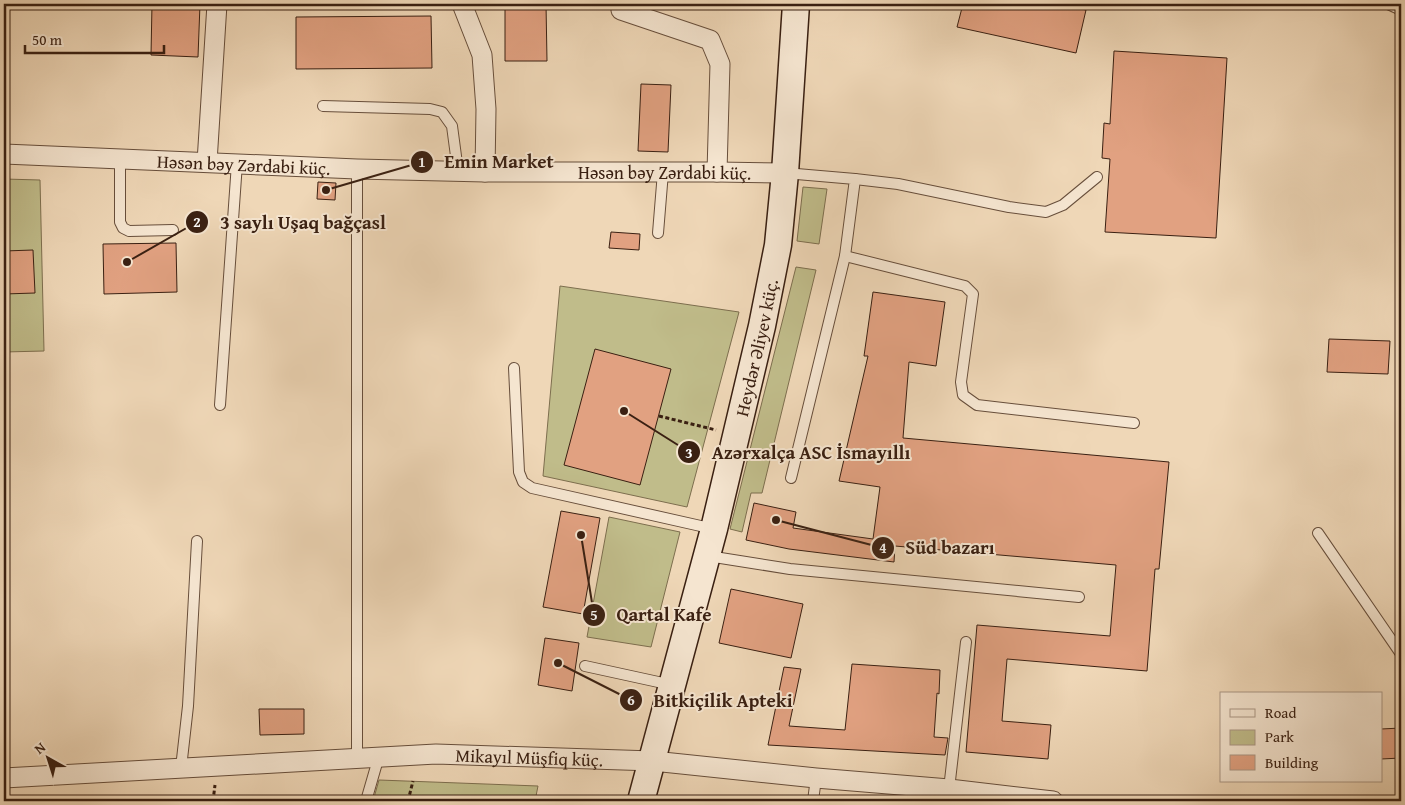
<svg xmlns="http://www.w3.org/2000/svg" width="1405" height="805" font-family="'Gentium Book Plus',serif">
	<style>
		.green { fill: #c0bc8a; stroke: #7d6e4e }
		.building { fill: #e1a181; stroke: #3a2012 }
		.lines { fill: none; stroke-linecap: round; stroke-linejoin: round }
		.service-casing { stroke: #674e3b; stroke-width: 12 }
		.minor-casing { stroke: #674e3b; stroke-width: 21 }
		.secondary-casing { stroke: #3a2012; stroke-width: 29 }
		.path { stroke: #3a2012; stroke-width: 3; stroke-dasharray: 4 2.5; stroke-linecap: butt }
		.service { stroke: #f5e5d0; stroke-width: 10 }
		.minor { stroke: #f5e5d0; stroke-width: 19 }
		.secondary { stroke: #f5e5d0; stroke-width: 26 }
		.labels { text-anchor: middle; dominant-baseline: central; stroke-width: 4; stroke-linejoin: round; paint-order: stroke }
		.street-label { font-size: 18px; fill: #3a2012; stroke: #f5e5d0 }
		.leader { fill: none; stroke: #3a2012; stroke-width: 2 }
		.callout-dot { fill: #3a2012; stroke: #f5e5d0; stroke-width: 2 }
		.mark-label { font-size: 15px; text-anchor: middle; font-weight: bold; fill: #fff }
		.callout-label { font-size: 19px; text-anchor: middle; font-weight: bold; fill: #3a2012; stroke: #f5e5d0; stroke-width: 4; stroke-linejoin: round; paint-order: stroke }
	</style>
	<rect width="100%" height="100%" fill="#efd7b7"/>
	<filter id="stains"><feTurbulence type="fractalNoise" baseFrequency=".004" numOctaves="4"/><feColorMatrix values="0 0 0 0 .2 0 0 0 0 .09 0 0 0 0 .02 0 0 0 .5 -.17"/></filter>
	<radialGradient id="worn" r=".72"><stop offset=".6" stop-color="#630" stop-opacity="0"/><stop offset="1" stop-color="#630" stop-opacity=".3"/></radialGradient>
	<g class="green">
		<path d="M4 179 40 180 44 351 4 352Z"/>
		<path d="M803 187 827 189 819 244 797 241Z"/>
		<path d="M796 267 816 270 762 493H751L742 532 730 529Z"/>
		<path d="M560 286 739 312 687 507 543 476Z"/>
		<path d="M609 517 680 532 651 647 587 637Z"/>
		<path d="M379 780 538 786 535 801H373Z"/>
	</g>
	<g class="building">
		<path d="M152 4H200L198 57 151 55Z"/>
		<path d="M505 4H546L547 61H505Z"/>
		<path d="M963 4H1057L1086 10 1076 53 957 27Z"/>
		<path d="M431 16 432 68 296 69V17Z"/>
		<path d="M1114 51 1227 58 1216 238 1105 232 1110 159 1102 158 1104 123 1110 124Z"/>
		<path d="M641 84 671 85 668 152 638 151Z"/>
		<path d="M318 182 336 183 335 200 317 199Z"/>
		<path d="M611 232 640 234 639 250 609 248Z"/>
		<path d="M176 243 177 292 104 294 103 244Z"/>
		<path d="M33 250 35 293 4 294V251Z"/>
		<path d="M873 292 945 302 936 366 909 362 903 438 1169 462 1159 569H1155L1147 671 1007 659 1002 721 1051 725 1048 759 966 752 977 625 1110 636 1116 565 895 546 894 562 789 549 746 540 754 503 796 512 793 528 873 539 880 487 839 481 868 356H864Z"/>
		<path d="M1329 339 1390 341 1388 374 1327 372Z"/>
		<path d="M595 349 671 369 640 485 564 465Z"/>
		<path d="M561 511 600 518 583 614 543 607Z"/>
		<path d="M731 589 803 604 791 658 719 643Z"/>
		<path d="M545 638 579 643 572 691 538 685Z"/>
		<path d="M852 664 940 670 939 694 937 693 934 737 948 738 945 755 768 745 784 667 801 669 789 726 845 730Z"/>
		<path d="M259 709H304V734L260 735Z"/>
		<path d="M1401 728V758L1381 759V729Z"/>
	</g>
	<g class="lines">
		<g class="service-casing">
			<g id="service">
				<path d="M1388 4 1401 10"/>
				<path d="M323 106 430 109 442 112 452 126 458 171"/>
				<path d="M120 158V222L123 228 129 231 173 230"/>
				<path d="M785 173 855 179 845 256 791 478"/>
				<path d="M855 179 898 184 1009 207 1046 212 1063 205 1097 177"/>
				<path d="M658 233 663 172"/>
				<path d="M845 256 965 286 973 294 961 382 963 395 977 405 1134 423"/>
				<path d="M514 368 519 472 523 482 532 488 714 529"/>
				<path d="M220 405 237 163"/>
				<path d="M1318 533 1401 654"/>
				<path d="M708 556 790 569 1079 597"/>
				<path d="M585 666 672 685"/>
				<path d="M357 758V169"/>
				<path d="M181 768 188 706 197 541"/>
				<path d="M949 789 966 642"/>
				<path d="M366 801 379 756"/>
				<path d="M813 801 816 778"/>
			</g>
		</g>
		<g class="minor-casing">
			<g id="minor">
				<path d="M462 4 482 55 486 109 485 172"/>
				<path d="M621 10 710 40 720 64 717 172"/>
				<path id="s1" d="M4 154 357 169 485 172H717L785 173"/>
				<path d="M207 162 217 4"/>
				<path id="s2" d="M4 778 436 754 653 761 816 778 949 789 1053 801"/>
			</g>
		</g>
		<g class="secondary-casing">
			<g id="secondary">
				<path id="s3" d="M641 801 714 529 762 326 778 245 785 173 796 4"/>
			</g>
		</g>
		<g class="path">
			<path d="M7 172V251"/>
			<path d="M659 416 716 430"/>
			<path d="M213 801 215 785"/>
			<path d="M408 801 413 781"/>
		</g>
		<use href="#service" class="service"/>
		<use href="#minor" class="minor"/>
		<use href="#secondary" class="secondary"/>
	</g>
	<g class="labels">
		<g class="street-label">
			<text stroke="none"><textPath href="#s1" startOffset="240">Həsən bəy Zərdabi küç.</textPath></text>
			<text stroke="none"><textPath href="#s1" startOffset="661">Həsən bəy Zərdabi küç.</textPath></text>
			<text stroke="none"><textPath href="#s3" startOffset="468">Heydər Əliyev küç.</textPath></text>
			<text stroke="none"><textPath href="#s2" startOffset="526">Mikayıl Müşfiq küç.</textPath></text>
		</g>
	</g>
	<path class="leader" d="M326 190L422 162M127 262L197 222M624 411L689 452M776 520L883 548M581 535L594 615M558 663L631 700"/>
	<g class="callout-dot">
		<circle cx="326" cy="190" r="5"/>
		<circle cx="127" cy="262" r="5"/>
		<circle cx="624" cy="411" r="5"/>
		<circle cx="776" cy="520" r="5"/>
		<circle cx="581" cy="535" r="5"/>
		<circle cx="558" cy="663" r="5"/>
		<circle cx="422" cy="162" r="12"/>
		<circle cx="197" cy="222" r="12"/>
		<circle cx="689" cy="452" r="12"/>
		<circle cx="883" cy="548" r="12"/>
		<circle cx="594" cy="615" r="12"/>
		<circle cx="631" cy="700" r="12"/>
	</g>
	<g class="mark-label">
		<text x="422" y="167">1</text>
		<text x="197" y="227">2</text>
		<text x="689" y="458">3</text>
		<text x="883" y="553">4</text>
		<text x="594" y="620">5</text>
		<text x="631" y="705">6</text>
	</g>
	<g class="callout-label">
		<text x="499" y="168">Emin Market</text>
		<text x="303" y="229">3 saylı Uşaq bağçasl</text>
		<text x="811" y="459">Azərxalça ASC İsmayıllı</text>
		<text x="950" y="554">Süd bazarı</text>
		<text x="664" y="621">Qartal Kafe</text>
		<text x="723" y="707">Bitkiçilik Apteki</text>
	</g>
	<rect width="1405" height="805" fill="none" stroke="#efd7b7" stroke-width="20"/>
	<rect x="5" y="5" width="1395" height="795" fill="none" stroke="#3a2012" stroke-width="2.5"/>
	<rect x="10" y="10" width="1385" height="785" fill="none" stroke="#3a2012"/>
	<rect x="1220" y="692" width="162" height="90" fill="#f5e5d0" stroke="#aa9684"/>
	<rect x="1230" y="709" width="25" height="8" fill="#f5e5d0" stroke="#aa9684"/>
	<text x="1265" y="718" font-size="15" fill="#3a2012">Road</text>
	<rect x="1230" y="730" width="25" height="15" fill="#c0bc8a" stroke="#aa9684"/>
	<text x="1265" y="742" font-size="15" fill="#3a2012">Park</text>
	<rect x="1230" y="755" width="25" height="15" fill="#e1a181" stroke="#aa9684"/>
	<text x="1265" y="768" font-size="15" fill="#3a2012">Building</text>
	<g transform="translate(48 758) rotate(321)" stroke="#f5e5d0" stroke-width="4" paint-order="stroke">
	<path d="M0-4L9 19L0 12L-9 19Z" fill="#3a2012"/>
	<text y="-8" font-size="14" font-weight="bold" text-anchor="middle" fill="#3a2012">N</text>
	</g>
	<path d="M25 45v8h139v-8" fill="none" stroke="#3a2012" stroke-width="2.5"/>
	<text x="32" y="45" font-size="15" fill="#3a2012" stroke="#f5e5d0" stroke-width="4" paint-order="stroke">50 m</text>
	<rect width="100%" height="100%" filter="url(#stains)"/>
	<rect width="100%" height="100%" fill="url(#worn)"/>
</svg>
